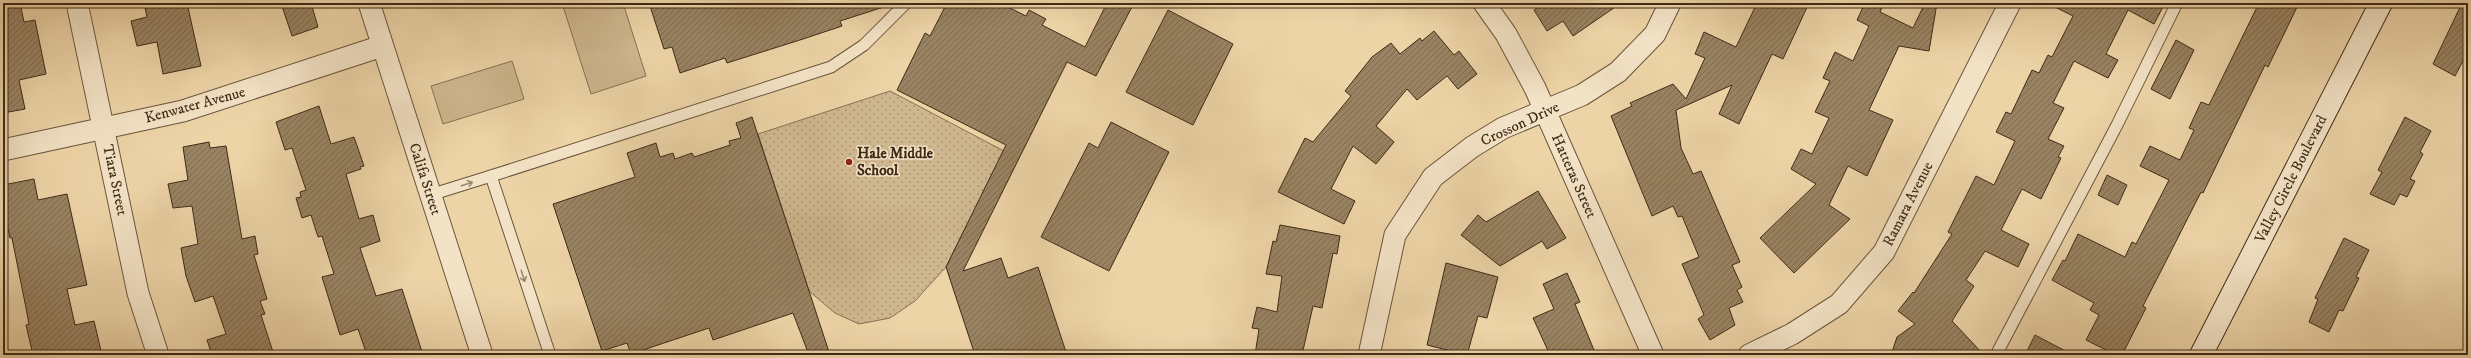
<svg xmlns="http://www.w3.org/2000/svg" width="2471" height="358" font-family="'IM FELL DW Pica',serif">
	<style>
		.green { fill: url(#green-dots); stroke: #877154 }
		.pitch { fill: #cfb78f; stroke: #877154 }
		.building { fill: url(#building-hatch); stroke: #3f2b18 }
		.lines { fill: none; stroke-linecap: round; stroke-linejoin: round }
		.service-casing { stroke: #6a553c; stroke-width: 13 }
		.minor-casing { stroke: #6a553c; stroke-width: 23 }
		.secondary-casing { stroke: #3f2b18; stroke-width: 24 }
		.service { stroke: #f3e3c6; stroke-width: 11 }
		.minor { stroke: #f3e3c6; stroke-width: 21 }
		.secondary { stroke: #f3e3c6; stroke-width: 22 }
		.oneway { stroke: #99876f }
		.poi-dot { fill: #8f2418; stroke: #f3e3c6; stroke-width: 1.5 }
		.labels { text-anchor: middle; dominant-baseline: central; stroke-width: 3; stroke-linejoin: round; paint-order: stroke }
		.street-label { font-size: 15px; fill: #3f2b18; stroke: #f3e3c6 }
		.poi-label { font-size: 15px; font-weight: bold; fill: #3f2b18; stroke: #f3e3c6; text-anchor: start }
	</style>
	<defs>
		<pattern id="green-dots" width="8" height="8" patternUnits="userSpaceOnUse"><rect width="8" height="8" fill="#cfb78f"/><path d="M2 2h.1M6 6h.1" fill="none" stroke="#a99574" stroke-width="1.8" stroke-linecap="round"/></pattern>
		<pattern id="building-hatch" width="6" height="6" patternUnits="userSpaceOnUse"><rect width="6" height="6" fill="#998362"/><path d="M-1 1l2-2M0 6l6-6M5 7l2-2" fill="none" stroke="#7e6b50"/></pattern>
	</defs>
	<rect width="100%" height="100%" fill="#edd4a7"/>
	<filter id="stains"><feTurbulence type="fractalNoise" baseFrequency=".005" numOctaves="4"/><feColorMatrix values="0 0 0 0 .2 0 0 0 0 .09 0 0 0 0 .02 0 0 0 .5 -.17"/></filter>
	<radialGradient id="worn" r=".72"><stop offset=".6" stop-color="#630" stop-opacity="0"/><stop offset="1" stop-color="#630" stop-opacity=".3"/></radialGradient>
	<path class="green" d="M890 91 1004 151 946 267 915 301 890 318 859 324 835 313 809 291 758 134Z"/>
	<g class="pitch">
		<path d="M562 3H623L646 76 591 94Z"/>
		<path d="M512 61 524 99 443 124 431 86Z"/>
	</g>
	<g class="building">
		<path d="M3 3H20L24 22 35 20 46 74 19 80 25 109 3 113Z"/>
		<path d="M144 3H187L201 66 163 74 157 42 137 46 131 21 147 17Z"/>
		<path d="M281 3H311L318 27 292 36Z"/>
		<path d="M649 3H883L884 7 840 21 842 26 803 39 727 63 725 58 680 73 672 47 664 49Z"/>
		<path d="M947 3H1000L1026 16 1029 10 1046 19 1042 25 1085 47 1107 3H1134L1096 76 1067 62 963 271 1001 258 1008 278 1038 267 1067 355H975L946 267 1006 145 897 90 925 33 930 36Z"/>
		<path d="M1545 3H1621L1573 36 1563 21 1547 31 1534 10Z"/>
		<path d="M1757 3H1809L1783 59 1772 54 1739 124 1719 114 1732 85 1676 110 1681 148 1693 174 1701 171 1740 262 1732 265 1742 287 1737 290 1743 302 1729 308 1735 325 1710 340 1698 319 1704 315 1682 264 1699 257 1682 216 1678 217 1673 206 1652 216 1611 116 1632 106 1630 103 1673 84 1686 99 1705 58 1695 54 1704 32 1736 47Z"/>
		<path d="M1865 3H1884L1880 12 1913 28 1925 3H1937L1929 51 1899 46 1869 110 1893 120 1867 176 1848 166 1829 205 1850 219 1794 273 1760 238 1816 184 1791 169 1801 149 1812 154 1829 118 1815 112 1830 81 1823 78 1835 52 1853 61 1869 26 1857 20Z"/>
		<path d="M2047 3H2165L2154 24 2128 10 2106 54 2118 60 2108 78 2074 61 2053 103 2064 108 2048 139 2064 146 2058 157 2061 158 2041 199 2022 189 2001 230 2029 244 2018 267 1985 251 1966 280 1974 286 1952 321 1984 355H1891L1897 337 1915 324 1898 311 1913 292 1914 293 1952 234 1948 232 1976 176 1994 185 2015 141 1996 132 2006 112 2011 114 2032 70 2039 73 2048 55 2052 57 2073 16Z"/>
		<path d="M2259 3H2299L2268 67 2265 65 2203 193 2201 192 2161 271 2143 306 2146 308 2122 355H2116L2086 340 2099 315 2090 310 2094 303 2052 280 2063 260 2065 261 2078 234 2125 257 2132 242 2136 244 2169 180 2140 166 2150 146 2180 160 2194 130 2189 128 2201 102 2209 105Z"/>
		<path d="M2462 3H2468V51L2455 76 2433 64Z"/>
		<path d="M1168 10 1233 44 1193 125 1126 92Z"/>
		<path d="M1434 31 1454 55 1459 51 1477 74 1458 89 1447 76 1417 100 1407 89 1376 126 1394 142 1376 164 1353 146 1331 189 1355 201 1344 224 1278 192 1305 138 1313 142 1351 96 1345 91 1372 57 1391 43 1400 54 1420 38 1422 41Z"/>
		<path d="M2176 40 2194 50 2170 99 2151 89Z"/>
		<path d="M319 106 331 144 354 137 364 166 360 167 361 169 346 174 359 219 373 215 380 241 360 248 376 296 402 289 423 355H367L358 329 340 335 322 277 334 274 322 236 318 237 311 215 302 218 296 198 301 197 300 192 306 190 292 148 285 150 276 122Z"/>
		<path d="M752 117 830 355H809L793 313 713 340 709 328 631 354 627 343 602 351 553 204 635 177 627 153 656 143 660 157 673 153 675 159 692 153 694 157 730 145 729 141 741 138 736 123Z"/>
		<path d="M2405 117 2431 131 2420 152 2423 154 2410 179 2415 181 2407 197 2400 194 2394 205 2370 194 2382 172 2378 170Z"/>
		<path d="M1111 122 1169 152 1109 271 1041 237 1089 143 1098 148Z"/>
		<path d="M209 142 210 148 226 146 242 239 255 236 258 254 254 255 267 299 260 301 265 314 261 315 274 355H212L207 340 226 334 213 296 195 302 186 276 181 248 198 244 192 206 173 208 168 184 188 180 183 147Z"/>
		<path d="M2107 175 2127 185 2118 205 2098 195Z"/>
		<path d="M34 179 38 200 67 194 87 285 67 289 75 325 94 321 102 355H33L26 325 29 324 26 308 12 238H10L6 219H3V185Z"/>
		<path d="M1538 191 1566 238 1547 249 1542 241 1500 266 1461 235 1478 215 1486 222Z"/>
		<path d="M1280 225 1340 236 1337 254 1333 253 1322 308 1313 306 1302 355H1255L1259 329 1252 328 1257 307 1277 312 1282 276 1266 274 1273 241 1276 242Z"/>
		<path d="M2344 238 2369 250 2356 277 2359 278 2343 311 2339 310 2329 332 2309 322 2318 299 2315 298Z"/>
		<path d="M1446 263 1498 277 1487 318 1478 316 1467 355 1427 345Z"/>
		<path d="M1567 273 1580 302 1575 304 1596 355H1550L1533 318 1554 309 1543 284Z"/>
		<path d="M2035 335 2073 355H2025Z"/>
	</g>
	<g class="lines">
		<g class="service-casing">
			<g id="service">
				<path d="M491 176 831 67 864 45 906 3"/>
				<path d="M430 195 491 176 550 355"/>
				<path d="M1996 355 2117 125 2177 3"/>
			</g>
		</g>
		<g class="minor-casing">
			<g id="minor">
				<path d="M77 3 138 293 158 355"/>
				<path d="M369 3 482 355"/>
				<path d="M1484 3 1506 34 1535 88 1653 355"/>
				<path d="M3 150 183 111 382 46"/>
				<path d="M1369 355 1395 235 1433 177 1472 147 1503 128 1582 95 1618 72 1655 34 1670 3"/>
				<path d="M1749 355 1792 334 1839 304 1884 252 2010 3"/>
			</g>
		</g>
		<g class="secondary-casing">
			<path id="secondary" d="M2201 355 2381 3"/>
		</g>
		<use href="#service" class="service"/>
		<use href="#minor" class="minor"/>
		<use href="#secondary" class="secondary"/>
	</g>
	<defs><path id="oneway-shaft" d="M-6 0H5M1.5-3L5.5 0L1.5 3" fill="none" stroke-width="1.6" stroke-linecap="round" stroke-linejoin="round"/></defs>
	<g class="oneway">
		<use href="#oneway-shaft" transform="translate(467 184) rotate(-18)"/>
		<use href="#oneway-shaft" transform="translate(523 276) rotate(72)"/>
	</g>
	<circle class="poi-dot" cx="849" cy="162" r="4"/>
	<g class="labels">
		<g class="street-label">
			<text transform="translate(195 105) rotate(-15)">Kenwater Avenue</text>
			<text transform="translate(1520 124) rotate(-25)">Crosson Drive</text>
			<text transform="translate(1574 176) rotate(66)">Hatteras Street</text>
			<text transform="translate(425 179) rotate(72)">Califa Street</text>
			<text transform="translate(2291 179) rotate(-63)">Valley Circle Boulevard</text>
			<text transform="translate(115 180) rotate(78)">Tiara Street</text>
			<text transform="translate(1908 204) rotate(-63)">Ramara Avenue</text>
		</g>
		<g class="poi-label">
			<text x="857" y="153">Hale Middle<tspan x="857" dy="17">School</tspan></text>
		</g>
	</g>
	<rect width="2471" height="358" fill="none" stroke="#edd4a7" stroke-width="16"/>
	<rect x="4" y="4" width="2463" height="350" fill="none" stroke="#3f2b18" stroke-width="2"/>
	<rect x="8" y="8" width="2455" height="342" fill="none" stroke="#3f2b18"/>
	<rect width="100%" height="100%" filter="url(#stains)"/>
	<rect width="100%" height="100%" fill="url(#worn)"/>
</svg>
